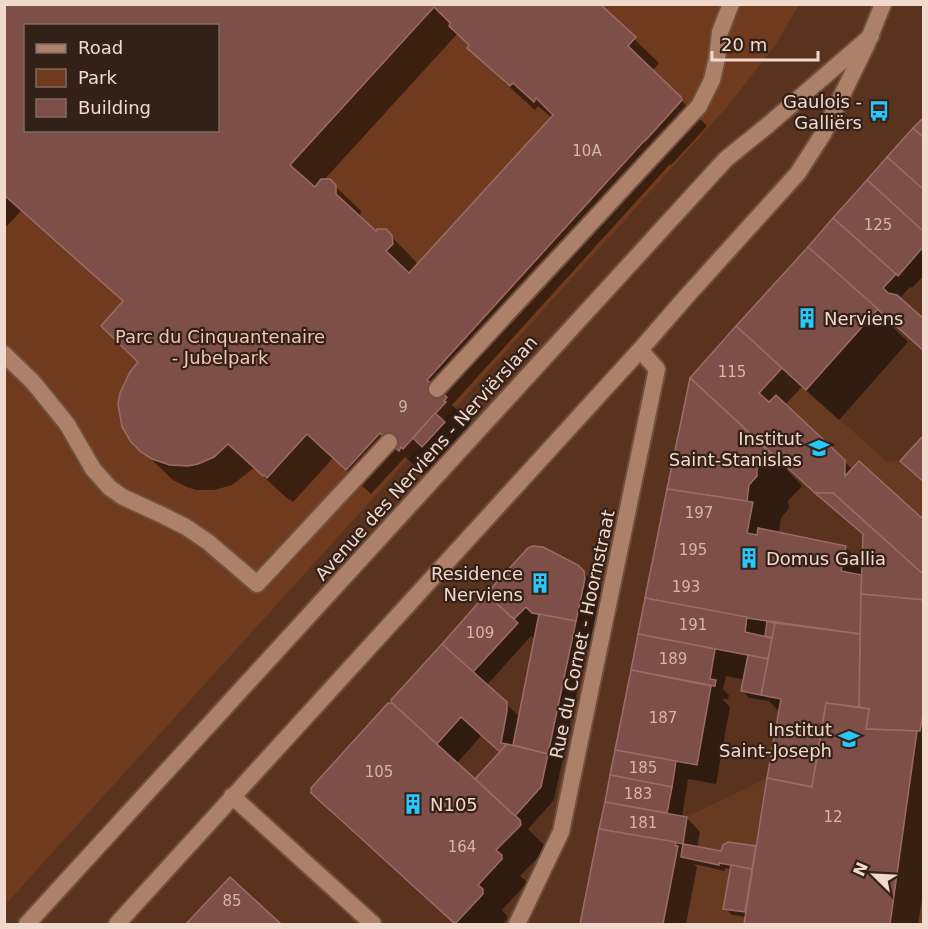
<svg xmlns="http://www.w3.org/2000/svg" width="928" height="929" font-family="'DejaVu Sans',sans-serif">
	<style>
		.built { fill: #683a22 }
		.green { fill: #6f3a1d; fill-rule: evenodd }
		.shadow { fill: #0007; fill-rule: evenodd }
		.building { fill: #7e4f49; stroke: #9d6b65; stroke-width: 1.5; fill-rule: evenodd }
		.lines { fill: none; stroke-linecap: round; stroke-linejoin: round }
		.service-casing { stroke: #704f3d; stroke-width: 20 }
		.minor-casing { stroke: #704f3d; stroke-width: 20 }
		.tertiary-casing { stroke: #704f3d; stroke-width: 20 }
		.service { stroke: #ad806a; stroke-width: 16 }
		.minor { stroke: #ad806a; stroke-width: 16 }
		.tertiary { stroke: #ad806a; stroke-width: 16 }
		.labels { text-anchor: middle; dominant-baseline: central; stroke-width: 4.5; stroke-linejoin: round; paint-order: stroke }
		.number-label { font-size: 15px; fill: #d5b6ac }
		.poi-label { font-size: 18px; fill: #f2d9cd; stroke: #332118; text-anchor: end }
		.park-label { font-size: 18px; fill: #f3c6b0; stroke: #332118 }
		.street-label { font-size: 18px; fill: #f2d9cd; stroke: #332118 }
	</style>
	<rect width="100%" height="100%" fill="#5a331f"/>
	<g class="built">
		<path d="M736 326 887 462 900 461 923 435V575L815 493 690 378Z"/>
		<path d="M861 594 923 600V924H580L599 829 682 844 687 817 767 778 781 699 761 695 775 623 859 634Z"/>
	</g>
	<path class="green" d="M5 5H799L776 44 727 107 5 905ZM26 26H218V130H26Z"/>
	<g class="shadow">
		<path d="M4 4H598L659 63 652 71 707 126 671 165 670 164 452 405 471 423 468 426 469 428 428 473 426 471 424 474 405 457 371 494 333 458 293 502 290 499 289 500 254 468 232 485 214 490H196L187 487 173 480 132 441 140 363 124 302 22 210 4 229ZM26 26H218V130H26ZM458 33 470 45 469 48 494 73 535 110 538 106 552 118 417 267 416 262 391 236 376 233 360 219 361 211 335 186 323 181Z"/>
		<path d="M924 119V275L912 288 910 287 899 299 888 322 908 342 839 420 802 387 785 405 853 470 924 522V887L918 924H746L747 917 732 915 725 908 731 869 725 868V871L694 864 697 867 686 924H582L691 379ZM789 468 865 536 863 566 846 548 783 534 779 531 781 518 789 508 788 501 802 486 787 470ZM726 676 745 680 743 691 749 698 769 701 780 712 757 850 756 848 721 852 697 848 700 832 687 818 682 817 688 779 716 784 730 707 722 699H728L729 695 723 689Z"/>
		<path d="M529 549 583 572 616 604 617 612 608 653 586 649 554 800 528 829 545 846V850L520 876 526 881V884L502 910 507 916V919L502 924H455L337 818 312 793 388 705H395L392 700ZM531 636 535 640 520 717 486 686ZM482 735 501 753 476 781 456 764Z"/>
		<path d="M230 879 279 924H188Z"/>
	</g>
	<g class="building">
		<path d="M4 4H600L636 37 628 46 681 97 682 100 645 141H644L427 380 447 397 444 401 446 402 403 449 401 447 399 451 380 433 346 470 307 434 267 478 264 475 263 476 228 444 214 457 198 464 188 466 170 465 152 459 141 452 131 442 122 427 118 404 120 393 130 372 138 362 101 326 123 301 4 195ZM434 7 450 23 449 26 469 45 467 48 510 86 513 83 534 102 536 98 553 115 409 273 386 251 393 244 392 235 386 229H377L376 231 336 194V185L330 179H321L315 187 290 165ZM26 26H218V130H26Z"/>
		<path d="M924 117V138L913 128Z"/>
		<path d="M913 128 924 138V190L887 157Z"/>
		<path d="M887 157 924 190V232L867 180Z"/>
		<path d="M867 180 924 232V246L898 276 833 218Z"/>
		<path d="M833 218 896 274 883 288 888 293 897 295 924 319V351L808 247Z"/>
		<path d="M808 247 878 309 806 390 736 326Z"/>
		<path d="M736 326 782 368 759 393 769 402 776 395 845 460V476L859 461 924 520V575L833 493H815L690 378Z"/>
		<path d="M690 378 771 453 757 469V476L749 485 747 501 667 489Z"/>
		<path d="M435 413 445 422 422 447 413 438Z"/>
		<path d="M924 435V482L900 461Z"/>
		<path d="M667 489 753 502 747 533 757 535 758 528 846 546 841 571 862 575 860 634 747 618 645 598Z"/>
		<path d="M815 493H833L924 575V600L861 594 863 534Z"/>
		<path d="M533 546 543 547 578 565 584 571 585 579 576 621 532 613 526 607 514 619 486 594 528 548Z"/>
		<path d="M486 594 518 623 473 672 442 644Z"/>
		<path d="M861 594 924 600V709L920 731 866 729 869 709 859 707Z"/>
		<path d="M645 598 747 617 745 632 772 638 768 659 638 634Z"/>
		<path d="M539 614 576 621 548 754 513 745Z"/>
		<path d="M767 621 775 623 772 638 765 636Z"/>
		<path d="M775 623 860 634 859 707 826 703 812 787 767 778 781 699 761 695Z"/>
		<path d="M638 634 715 649 710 679 716 680 715 686 631 670Z"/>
		<path d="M442 644 507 702V711L501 743 507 744 500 752 461 717 437 744 392 703 391 700Z"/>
		<path d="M748 655 768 659 761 695 741 691Z"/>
		<path d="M631 670 711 686 697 765 615 750Z"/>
		<path d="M388 703H392L520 820 521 825 496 850 502 855V859L478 885 483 889V894L456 923 453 922 311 793V788Z"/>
		<path d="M826 703 869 709 866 729 917 731 890 924H744L767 778 812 787Z"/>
		<path d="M507 744 548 754 541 787 515 816 475 779Z"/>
		<path d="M615 750 676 761 672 787 610 775Z"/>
		<path d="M610 775 672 787 667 813 605 802Z"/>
		<path d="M605 802 687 817 683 844 599 829Z"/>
		<path d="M599 829 676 842 675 846H678L663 924H580Z"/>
		<path d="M728 842 756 846 752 869 719 863V865L681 857 683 844 721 851 723 845Z"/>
		<path d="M731 865 752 869 745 912 723 909Z"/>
		<path d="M230 877 281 924H186Z"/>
	</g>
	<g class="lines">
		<g class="service-casing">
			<g id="service">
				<path d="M4 354 33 382 67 424 93 469 110 488 123 497 162 515 186 527 208 542 257 584 389 442"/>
				<path d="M437 389 699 106 712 80 717 58 720 32 731 4"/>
				<path d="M27 924 726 159 768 125 871 36"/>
			</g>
		</g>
		<g class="minor-casing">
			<g id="minor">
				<path d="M232 796 373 924"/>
				<path d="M517 924 561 832 657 369 640 350"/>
			</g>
		</g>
		<g class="tertiary-casing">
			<path id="tertiary" d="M117 924 640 350 686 297 798 173 823 134 866 46 883 4"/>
		</g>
		<use href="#service" class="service"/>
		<use href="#minor" class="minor"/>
		<use href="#tertiary" class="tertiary"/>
	</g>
	<defs>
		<g id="bus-bare" transform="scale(1.62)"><path d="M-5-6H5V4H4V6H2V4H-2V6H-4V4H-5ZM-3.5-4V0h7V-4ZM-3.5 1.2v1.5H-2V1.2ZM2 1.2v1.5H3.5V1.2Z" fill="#27c8fe" stroke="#332118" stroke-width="2.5" paint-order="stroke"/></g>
		<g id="building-bare" transform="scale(1.62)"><path d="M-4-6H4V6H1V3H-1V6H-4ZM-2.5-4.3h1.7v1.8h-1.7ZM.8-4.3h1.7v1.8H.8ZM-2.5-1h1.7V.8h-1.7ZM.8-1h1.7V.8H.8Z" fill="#27c8fe" stroke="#332118" stroke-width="2.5" paint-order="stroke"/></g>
		<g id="school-bare" transform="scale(1.62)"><path d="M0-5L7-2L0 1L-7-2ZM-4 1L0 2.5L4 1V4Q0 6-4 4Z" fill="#27c8fe" stroke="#332118" stroke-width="2.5" paint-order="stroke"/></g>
	</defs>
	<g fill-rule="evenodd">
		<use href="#bus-bare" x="879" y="111"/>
		<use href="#building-bare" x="807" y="318"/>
		<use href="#school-bare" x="819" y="448"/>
		<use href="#building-bare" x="749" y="558"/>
		<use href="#building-bare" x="540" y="583"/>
		<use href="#school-bare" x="849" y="739"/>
		<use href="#building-bare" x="413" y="804"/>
	</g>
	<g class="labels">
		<g class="number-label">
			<text x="587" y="151">10A</text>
			<text x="878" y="225">125</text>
			<text x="732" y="372">115</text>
			<text x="403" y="407">9</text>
			<text x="699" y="513">197</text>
			<text x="693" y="550">195</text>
			<text x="686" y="587">193</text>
			<text x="693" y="625">191</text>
			<text x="480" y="633">109</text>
			<text x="673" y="659">189</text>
			<text x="663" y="718">187</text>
			<text x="643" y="768">185</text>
			<text x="379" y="772">105</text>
			<text x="638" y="794">183</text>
			<text x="833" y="817">12</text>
			<text x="643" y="823">181</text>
			<text x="462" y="847">164</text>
			<text x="232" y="901">85</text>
		</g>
		<g class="poi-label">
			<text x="862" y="101">Gaulois -<tspan x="862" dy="21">Galliërs</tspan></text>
			<text x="824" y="318" text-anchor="start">Nerviens</text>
			<text x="802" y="438">Institut<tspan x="802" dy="21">Saint-Stanislas</tspan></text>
			<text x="766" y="558" text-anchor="start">Domus Gallia</text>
			<text x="523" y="573">Residence<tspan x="523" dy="21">Nerviens</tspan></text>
			<text x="832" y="729">Institut<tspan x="832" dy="21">Saint-Joseph</tspan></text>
			<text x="430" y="804" text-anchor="start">N105</text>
		</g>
		<g class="park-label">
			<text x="220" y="336">Parc du Cinquantenaire<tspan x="220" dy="21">- Jubelpark</tspan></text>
		</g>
		<g class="street-label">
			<text transform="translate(426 458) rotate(-48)">Avenue des Nerviens - Nerviërslaan</text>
			<text transform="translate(582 634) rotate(-78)">Rue du Cornet - Hoornstraat</text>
		</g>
	</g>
	<rect width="928" height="929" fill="none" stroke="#f2d9cd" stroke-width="12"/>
	<rect x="24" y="24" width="195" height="108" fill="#332118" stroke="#7f6b60" stroke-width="1.5"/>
	<rect x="36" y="44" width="30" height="9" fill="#ad806a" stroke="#7f6b60" stroke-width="1.5"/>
	<text x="78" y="54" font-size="18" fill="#f2d9cd">Road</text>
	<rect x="36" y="69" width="30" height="18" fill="#6f3a1d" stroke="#7f6b60" stroke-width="1.5"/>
	<text x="78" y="84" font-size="18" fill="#f2d9cd">Park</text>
	<rect x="36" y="99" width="30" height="18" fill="#7e4f49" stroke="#7f6b60" stroke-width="1.5"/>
	<text x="78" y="114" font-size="18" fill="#f2d9cd">Building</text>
	<g transform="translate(874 875) rotate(294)" stroke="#332118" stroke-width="4.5" paint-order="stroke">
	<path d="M0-4.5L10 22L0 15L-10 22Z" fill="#f2d9cd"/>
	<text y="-9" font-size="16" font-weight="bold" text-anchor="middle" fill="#f2d9cd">N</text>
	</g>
	<path d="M712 51v9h106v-9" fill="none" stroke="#f2d9cd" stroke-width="3"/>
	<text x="721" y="51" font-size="18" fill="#f2d9cd" stroke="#332118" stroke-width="4.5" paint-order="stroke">20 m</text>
</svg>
